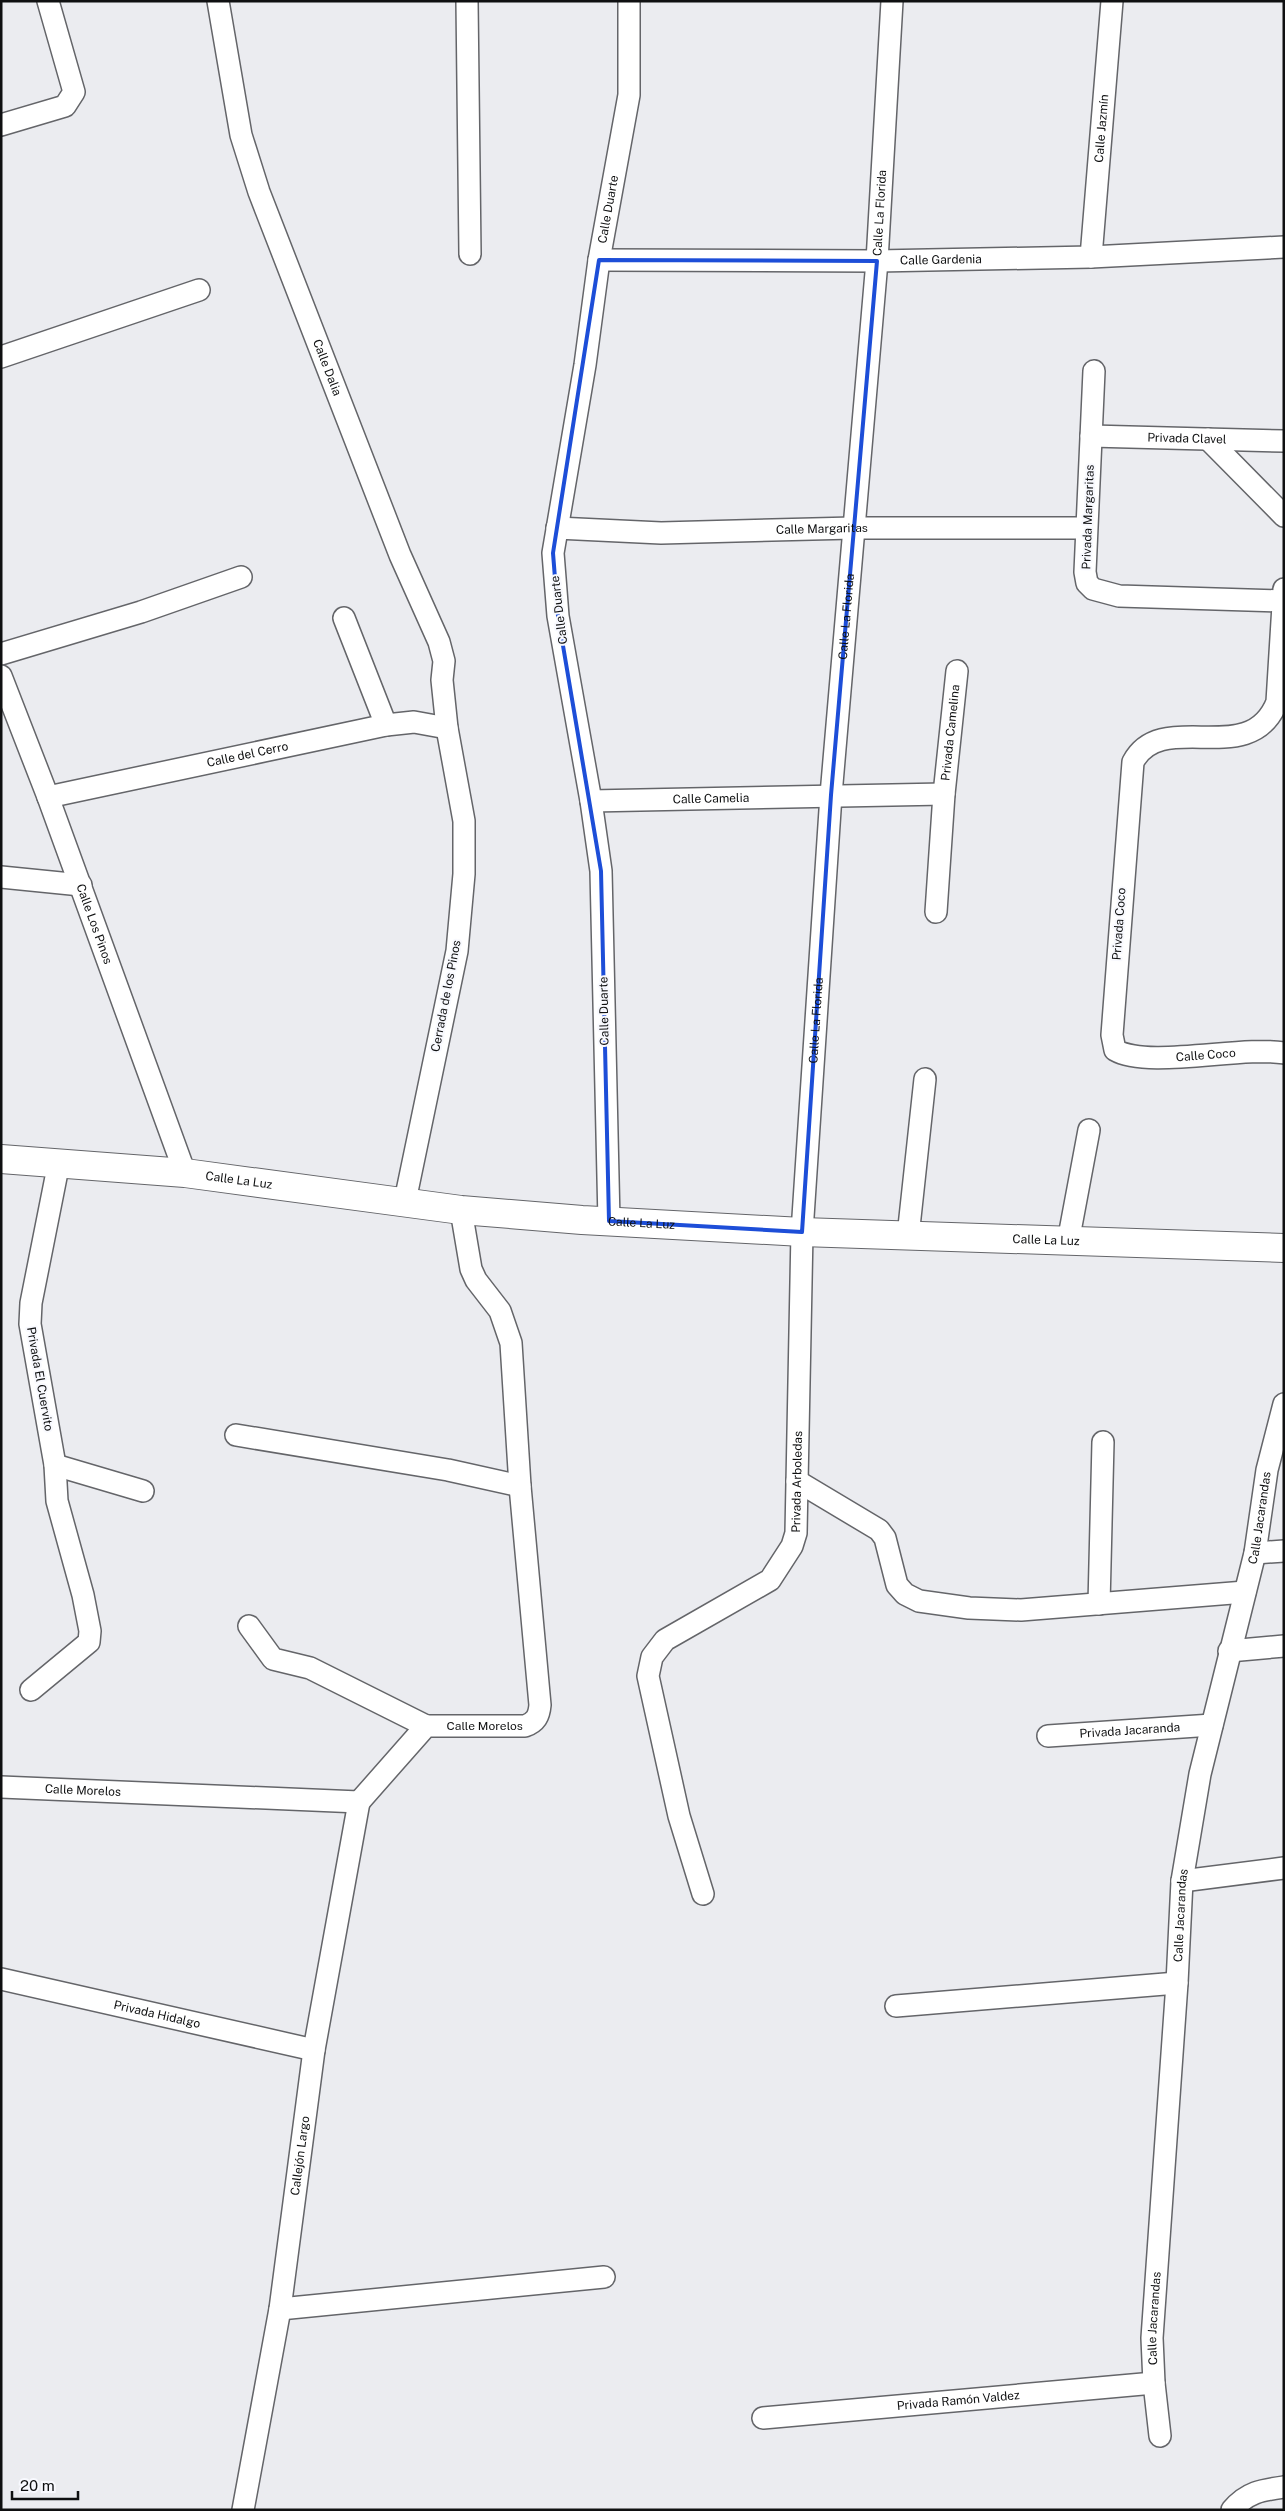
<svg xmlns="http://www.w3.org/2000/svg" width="1285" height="2511" font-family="'Public Sans',sans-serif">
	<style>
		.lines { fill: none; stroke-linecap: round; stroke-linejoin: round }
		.minor-casing { stroke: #646569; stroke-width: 24 }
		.tertiary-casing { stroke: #646569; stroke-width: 30 }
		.minor { stroke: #fff; stroke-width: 21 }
		.tertiary { stroke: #fff; stroke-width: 28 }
		.marked { fill: none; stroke: #1d4ed8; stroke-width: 4; stroke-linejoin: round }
		.labels { text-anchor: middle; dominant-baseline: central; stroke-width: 4; stroke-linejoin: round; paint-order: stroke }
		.street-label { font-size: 12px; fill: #0f1011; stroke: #f8f9fe }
	</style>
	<rect width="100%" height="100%" fill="#ebecf0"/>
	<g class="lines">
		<g class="minor-casing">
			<g id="minor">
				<path id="s1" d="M218 1 241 135 259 192 400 555 439 642 444 661 442 680 447 728 464 821V874L457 951 405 1201"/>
				<path d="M467 1 470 254"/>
				<path d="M1 125 65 106 74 92 48 1"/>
				<path id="s2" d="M1091 257 1112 1"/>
				<path id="s3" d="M599 260 877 261 1091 257 1284 247"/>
				<path d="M1 357 199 290"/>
				<path d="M1094 371 1085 572 1087 583 1093 589 1119 596 1284 601"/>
				<path id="s4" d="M1091 436 1284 441"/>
				<path d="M1208 439 1284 516"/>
				<path id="s5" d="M557 528 661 533 853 528H1086"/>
				<path id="s6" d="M1284 589 1277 702C1250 771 1162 707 1133 762L1112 1035 1115 1050C1148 1069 1241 1046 1284 1053"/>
				<path d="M344 618 386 725"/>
				<path d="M1 654 141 612 241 577"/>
				<path id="s7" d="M1 676 48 797 185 1173"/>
				<path id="s8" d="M48 797 386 725 414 722 447 728"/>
				<path id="s9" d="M591 801 944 794"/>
				<path d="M1 877 81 885"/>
				<path id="s10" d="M936 912 944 794 957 671"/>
				<path id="s11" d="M609 1221 601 871 591 801 558 616 553 553 585 365 599 260 629 95V1"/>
				<path d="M908 1236 925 1079"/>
				<path d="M1068 1242 1089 1130"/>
				<path d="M236 1435 448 1470 520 1486"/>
				<path d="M55 1465 143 1491"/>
				<path d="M797 1481 879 1530 885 1538 897 1585 905 1594 919 1601 969 1608 1021 1610 1245 1592"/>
				<path d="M1255 1553 1284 1551"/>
				<path d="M1099 1604 1103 1442"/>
				<path d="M249 1626 273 1659 310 1668 426 1726"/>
				<path d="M1229 1651 1284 1646"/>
				<path d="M31 1690 89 1642 90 1631 83 1595 57 1501 55 1465 30 1324 31 1303 59 1162"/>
				<path id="s12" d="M1048 1736 1212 1725"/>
				<path id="s13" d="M1 1787 359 1802"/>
				<path id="s14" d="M359 1802 426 1726H525C536 1722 539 1716 540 1705L520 1486 511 1343 500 1311 476 1280 471 1269 461 1210"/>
				<path d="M1182 1881 1284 1868"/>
				<path id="s15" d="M703 1894 679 1816 648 1676 652 1657 665 1640 770 1580 792 1546 796 1533 802 1232 831 795 877 261 892 1"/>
				<path id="s16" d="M1 1979 314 2050"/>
				<path d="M896 2006 1177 1983"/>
				<path d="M280 2309 604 2277"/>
				<path id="s17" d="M763 2418 1154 2383"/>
				<path id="s18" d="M1160 2436 1154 2383 1152 2338 1177 1983 1182 1881 1200 1774 1255 1553 1267 1470 1284 1404"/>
				<path id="s19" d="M243 2510 280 2309 314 2050 359 1802"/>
				<path d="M1232 2510C1247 2492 1262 2490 1284 2487"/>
			</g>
		</g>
		<g class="tertiary-casing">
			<g id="tertiary">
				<path id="s20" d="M1 1159 185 1173 461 1210 582 1220 802 1232 1284 1248"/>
			</g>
		</g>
		<use href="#minor" class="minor"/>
		<use href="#tertiary" class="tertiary"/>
	</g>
	<path class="marked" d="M599 260 877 261 831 795 802 1232 609 1221 601 871 558 616 553 553Z"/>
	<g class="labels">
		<g class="street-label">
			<text stroke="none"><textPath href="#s2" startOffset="129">Calle Jazmín</textPath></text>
			<text stroke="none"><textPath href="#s11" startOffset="1020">Calle Duarte</textPath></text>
			<text stroke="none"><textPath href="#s15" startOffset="1764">Calle La Florida</textPath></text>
			<text stroke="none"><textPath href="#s3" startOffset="342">Calle Gardenia</textPath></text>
			<text stroke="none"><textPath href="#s1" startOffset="384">Calle Dalia</textPath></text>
			<text stroke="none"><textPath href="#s4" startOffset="96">Privada Clavel</textPath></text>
			<text transform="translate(1088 517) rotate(-88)">Privada Margaritas</text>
			<text stroke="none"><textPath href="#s5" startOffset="265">Calle Margaritas</textPath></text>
			<text transform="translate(559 610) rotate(-97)">Calle Duarte</text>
			<text stroke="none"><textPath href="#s15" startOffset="1359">Calle La Florida</textPath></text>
			<text stroke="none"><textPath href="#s10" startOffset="180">Privada Camelina</textPath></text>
			<text stroke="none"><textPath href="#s8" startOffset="204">Calle del Cerro</textPath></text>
			<text stroke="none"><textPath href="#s9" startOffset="120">Calle Camelia</textPath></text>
			<text stroke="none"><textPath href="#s7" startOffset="265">Calle Los Pinos</textPath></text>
			<text transform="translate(1119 924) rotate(-86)">Privada Coco</text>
			<text transform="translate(446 996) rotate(-79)">Cerrada de los Pinos</text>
			<text transform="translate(604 1011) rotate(-91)">Calle Duarte</text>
			<text stroke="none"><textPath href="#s15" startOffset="954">Calle La Florida</textPath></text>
			<text stroke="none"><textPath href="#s6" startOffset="662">Calle Coco</textPath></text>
			<text stroke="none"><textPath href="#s20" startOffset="239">Calle La Luz</textPath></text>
			<text stroke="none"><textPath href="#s20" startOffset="644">Calle La Luz</textPath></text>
			<text stroke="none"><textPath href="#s20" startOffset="1049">Calle La Luz</textPath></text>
			<text transform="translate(40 1379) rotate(80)">Privada El Cuervito</text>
			<text stroke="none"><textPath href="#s15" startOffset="492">Privada Arboledas</textPath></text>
			<text stroke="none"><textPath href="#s18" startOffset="928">Calle Jacarandas</textPath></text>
			<text stroke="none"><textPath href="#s14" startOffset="160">Calle Morelos</textPath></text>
			<text stroke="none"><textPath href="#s12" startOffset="82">Privada Jacaranda</textPath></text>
			<text stroke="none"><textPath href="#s13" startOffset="82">Calle Morelos</textPath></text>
			<text stroke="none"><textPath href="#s18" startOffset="522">Calle Jacarandas</textPath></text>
			<text stroke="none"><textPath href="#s16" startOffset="160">Privada Hidalgo</textPath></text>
			<text stroke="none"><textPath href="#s19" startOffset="359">Callejón Largo</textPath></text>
			<text stroke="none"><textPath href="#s18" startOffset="118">Calle Jacarandas</textPath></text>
			<text stroke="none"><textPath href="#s17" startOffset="196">Privada Ramón Valdez</textPath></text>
		</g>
	</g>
	<rect width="1285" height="2511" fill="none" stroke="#0f1011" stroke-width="5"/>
	<path d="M12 2491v8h66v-8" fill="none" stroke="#0f1011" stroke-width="2.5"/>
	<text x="20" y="2491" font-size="15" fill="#0f1011" stroke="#f8f9fe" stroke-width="4" paint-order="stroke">20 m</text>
</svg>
